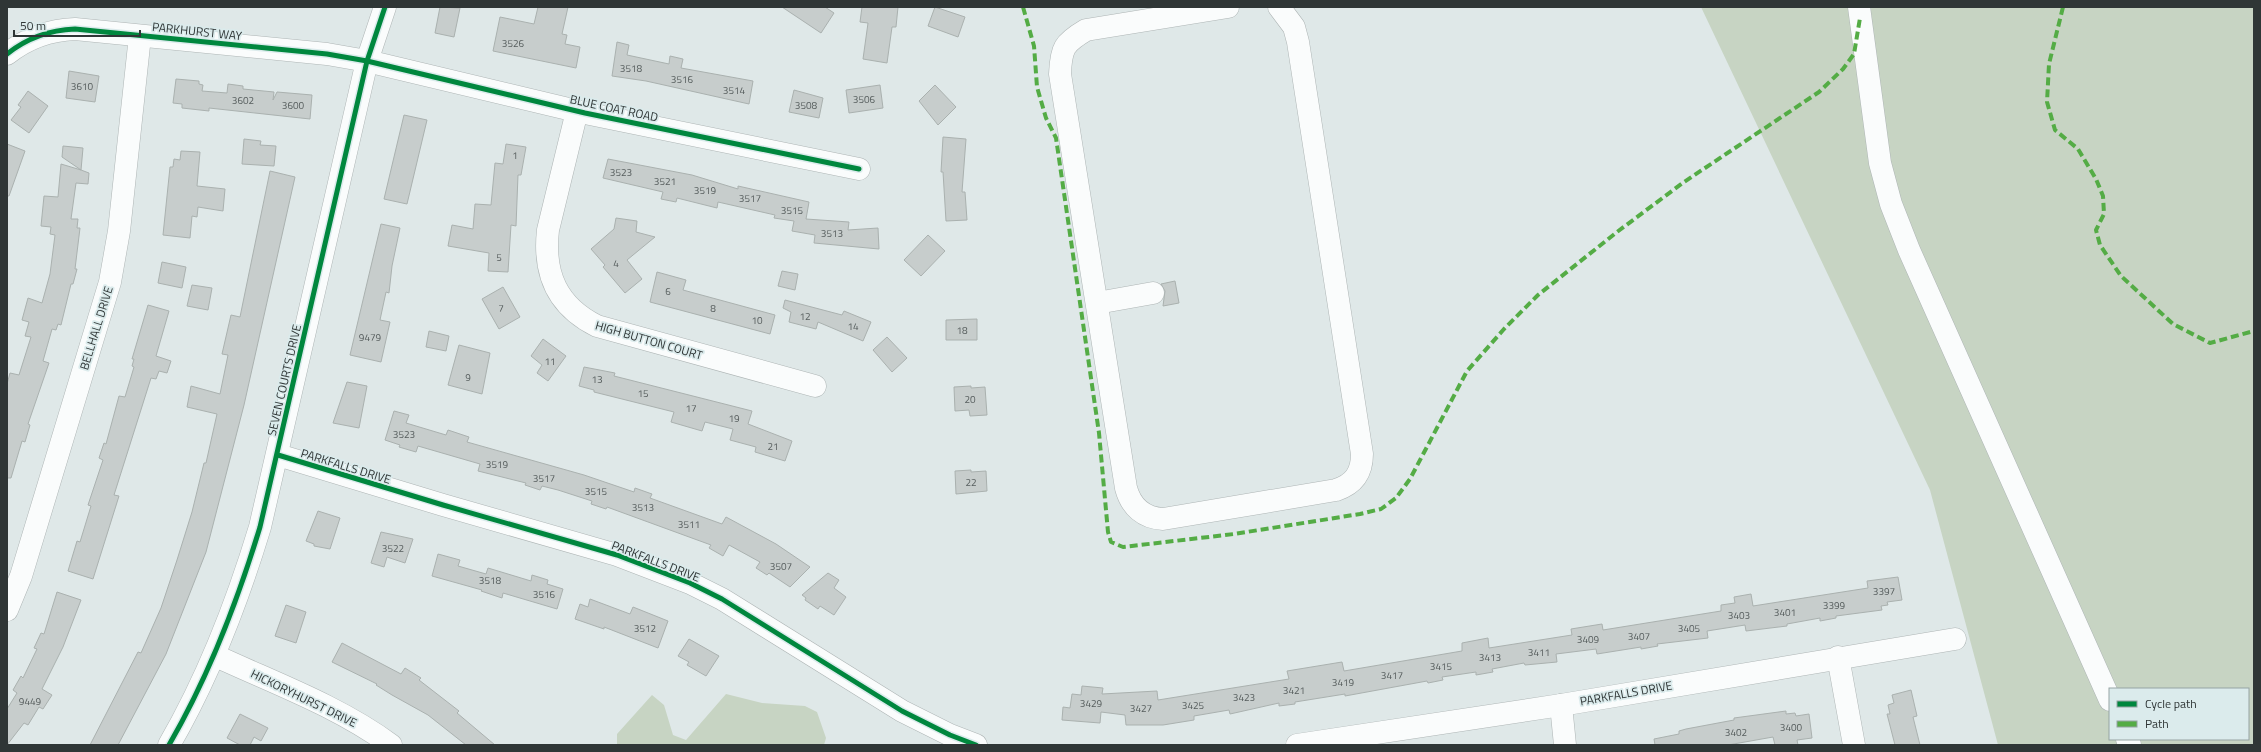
<svg xmlns="http://www.w3.org/2000/svg" width="2261" height="752" font-family="'Titillium Web',sans-serif">
	<style>
		.green { fill: #c7d4c3; fill-rule: evenodd }
		.building { fill: #c7cdcc; stroke: #aab1af }
		.lines { fill: none; stroke-linecap: round; stroke-linejoin: round }
		.minor-casing { stroke: #aeb5b5; stroke-width: 23 }
		.minor { stroke: #fafcfc; stroke-width: 22 }
		.quiet { stroke: #54ac45; stroke-width: 4; stroke-dasharray: 8 4; stroke-linecap: butt }
		.cycleway-casing { stroke: #dbebec; stroke-width: 8 }
		.cycleway { stroke: #00873e; stroke-width: 5 }
		.labels { text-anchor: middle; dominant-baseline: central; stroke-width: 3.5; stroke-linejoin: round; paint-order: stroke }
		.number-label { font-size: 10px; fill: #555c5c }
		.street-label { font-size: 12px; fill: #2f3636; stroke: #dbebec }
	</style>
	<rect width="100%" height="100%" fill="#dfe8e8"/>
	<g class="green">
		<path d="M1701 7H2254V745H1998L1930 490ZM2110 689H2248V739H2110Z"/>
		<path d="M726 694 762 703 805 706 817 712 826 738 824 745H617V734L652 695 664 705 673 735 686 740Z"/>
	</g>
	<g class="building">
		<path d="M440 7 460 8 454 37 435 33Z"/>
		<path d="M538 7H568L562 34 567 35 565 44 580 47 576 68 493 51 500 17 534 24Z"/>
		<path d="M782 7H825L834 13 821 33Z"/>
		<path d="M862 7H898L896 27H892L887 63 863 59 868 23 860 22Z"/>
		<path d="M935 7 965 17 958 37 928 26Z"/>
		<path d="M617 42 629 45 627 55 669 64 670 56 683 59 681 68 753 81 749 104 646 81 612 76Z"/>
		<path d="M69 71 99 76 95 102 66 98Z"/>
		<path d="M176 79 199 81V84L203 85 202 91 227 93 228 84 243 86V89L274 92 273 100 277 92 312 95 310 119 209 108V111L182 108V104L173 103Z"/>
		<path d="M880 85 883 108 849 113 846 90Z"/>
		<path d="M935 85 956 107 938 125 919 101Z"/>
		<path d="M794 90 823 98 819 118 789 112Z"/>
		<path d="M28 91 48 106 29 133 11 120 21 107 18 105Z"/>
		<path d="M404 115 427 120 407 204 384 199Z"/>
		<path d="M943 137 966 139 962 192H965L967 220 946 221 943 172H941Z"/>
		<path d="M244 139 261 141 260 145 276 146 274 166 242 164Z"/>
		<path d="M7 144 25 151 9 196H7Z"/>
		<path d="M506 144 526 147 521 175H518L516 226 511 225 508 272 488 271 489 253 448 246 452 225 473 229 475 204 491 205 495 163 503 164Z"/>
		<path d="M63 146 83 148 81 170 89 173 88 184 76 183 71 219H78L77 228H80L75 269H77L73 284H71L61 325 58 324 56 330 52 329 43 361 49 363 28 424 30 425 25 442 22 441 11 478H7V384L10 373 19 375 31 337 25 336 29 322 22 320 28 298 42 303 50 274 55 235 50 234 51 227 41 226 44 196 58 197 61 164 81 170 62 157Z"/>
		<path d="M181 151 200 152 197 186 225 189 223 211 198 207 197 217 192 216 190 238 163 235 170 167H173L174 159 180 160Z"/>
		<path d="M608 159 692 175 738 189V186L809 202 806 219 849 222 848 230 878 228 879 249 814 243 815 235 792 231 794 221 774 218 775 215 718 202 717 208 677 198 676 202 661 199 663 192 603 178Z"/>
		<path d="M270 171 295 177 244 405 206 552 166 654 118 745H90L138 652 141 653 161 608 177 560 192 512 204 463H206L217 414 187 407 191 386 220 394 228 355 222 354 231 315 240 317Z"/>
		<path d="M616 218 637 221 636 232 655 237 627 260 642 279 625 293 603 267 605 265 591 249 614 229Z"/>
		<path d="M381 224 400 228 392 266 389 293 386 292 380 320 390 322 381 362 350 355Z"/>
		<path d="M928 235 945 251 921 276 904 260Z"/>
		<path d="M162 262 186 267 182 288 158 283Z"/>
		<path d="M782 271 798 274 795 290 778 286Z"/>
		<path d="M657 272 686 280 683 290 775 315 770 334 650 302Z"/>
		<path d="M1175 281 1179 303 1163 306 1165 291 1161 284Z"/>
		<path d="M192 285 212 288 208 310 187 306Z"/>
		<path d="M503 287 520 317 499 329 482 299Z"/>
		<path d="M785 300 842 315 844 311 871 322 863 341 818 322 816 329 789 322 791 312 783 308Z"/>
		<path d="M148 305 169 311 156 356 171 361 167 373 159 371 156 379 151 378 114 495 119 496 93 579 68 571 77 541 80 542 91 506 88 505 103 460 99 458 104 443 106 444 119 396 125 397 134 367 132 366 134 359H132Z"/>
		<path d="M977 319V340H946V320Z"/>
		<path d="M429 331 449 336 446 351 426 347Z"/>
		<path d="M887 337 907 358 892 372 873 350Z"/>
		<path d="M543 339 566 356 548 381 537 373 542 365 531 356Z"/>
		<path d="M459 345 490 353 482 394 448 385Z"/>
		<path d="M584 367 615 373 614 376 752 411 748 424 792 441 785 461 755 452 756 447 730 440 733 429 705 422 702 431 671 422 674 412 594 392V390L579 386Z"/>
		<path d="M347 382 367 386 359 428 333 423Z"/>
		<path d="M971 386V388L985 387 987 415 970 416 969 410 955 411 954 387Z"/>
		<path d="M394 411 409 415 406 423 446 435 448 430 469 437 467 442 584 475 634 492 635 488 652 494 650 498 722 524 726 517 776 544 810 567 790 587 769 573 767 575 756 568 760 562 729 545 723 556 709 548 711 545 607 507 606 509 591 504 592 501 558 490 542 486 540 490 525 485 526 483 478 471 480 464 418 446 416 452 399 447 400 445 385 440Z"/>
		<path d="M971 470V472L986 471 987 491 956 494 955 471Z"/>
		<path d="M318 511 340 518 330 549 314 546V544L306 541Z"/>
		<path d="M381 532 413 539 405 563 387 557 384 567 371 563Z"/>
		<path d="M438 554 460 560 458 566 486 574 488 568 531 581 532 575 548 580 547 584 563 589 557 609 503 593 502 598 481 591 482 590 432 576Z"/>
		<path d="M828 573 839 580 834 588 846 597 834 615 820 606 818 609 805 600 806 598 802 595Z"/>
		<path d="M1898 577 1902 600 1887 602 1888 605 1881 606 1882 610 1836 616V618L1820 621V618L1787 624V626L1746 631 1745 625 1707 631 1708 638 1657 644 1658 646 1641 649V647L1597 654 1596 649 1556 654 1557 662 1525 665 1524 663 1492 669 1493 672 1476 675V672L1442 677 1443 680 1428 683 1427 681 1345 696V694L1295 702V704L1279 706V703L1230 714 1229 710 1194 716V720L1163 725H1126L1125 715 1101 712 1100 723 1062 720 1063 707 1070 708 1072 694 1081 695 1082 686 1103 688 1102 694 1157 691 1158 700 1289 679 1287 671 1342 662 1344 671 1462 651V643L1488 638 1489 648 1572 635 1571 629 1602 624 1603 630 1721 611V605L1735 603 1734 597 1751 594 1753 606 1868 588 1867 581Z"/>
		<path d="M57 592 81 600 63 647 42 689 52 695 43 709 39 707 28 725 24 723 7 745V709L17 693 13 690 21 676 23 678 37 649 34 648 41 633 44 634Z"/>
		<path d="M590 599 630 614 633 607 668 621 658 648 604 627V629L575 619 580 604 588 607Z"/>
		<path d="M286 605 306 612 296 643 275 636Z"/>
		<path d="M689 639 719 656 706 676 687 665 689 662 678 656Z"/>
		<path d="M342 643 401 674 405 668 421 678 419 680 459 711 457 713 495 745H466L428 715 392 695 376 685 377 684 332 662Z"/>
		<path d="M1911 690 1917 716 1913 717 1920 745H1895L1887 714H1890L1888 705 1894 703 1892 695Z"/>
		<path d="M1786 711V714L1795 713 1796 716 1809 714 1812 738 1797 740 1798 745H1775L1773 737 1728 745H1655L1654 739 1679 734V731L1686 729 1734 720V718Z"/>
		<path d="M240 714 268 728 261 741 254 737 250 745H240L227 738Z"/>
	</g>
	<g class="lines">
		<g class="minor-casing">
			<g id="minor">
				<path d="M1228 7 1086 30C1064 43 1061 48 1060 74L1126 488C1131 507 1144 518 1163 519L1336 490C1354 484 1362 473 1362 454L1298 42 1294 27 1279 7"/>
				<path d="M1859 7 1880 163 1891 204 1909 250 2110 700"/>
				<path d="M7 54C27 38 49 30 75 29L327 54 367 61 585 113 859 169"/>
				<path d="M577 111 548 230C543 274 557 306 597 326L815 386"/>
				<path d="M1097 303 1153 293"/>
				<path d="M278 455 443 505 617 555 690 583 722 599 902 711 950 735 976 745"/>
				<path d="M7 610 21 576 110 282 119 231 140 36"/>
				<path d="M216 656C274 683 338 706 391 745"/>
				<path d="M1838 657 1854 745"/>
				<path d="M1561 705 1565 745"/>
				<path d="M2127 739 2130 745"/>
				<path d="M169 745C209 676 237 603 260 527L367 61 385 7"/>
				<path d="M1297 745 1561 705 1955 639"/>
			</g>
		</g>
		<use href="#minor" class="minor"/>
		<g class="quiet">
			<path d="M1023 7 1034 46 1037 87 1046 118 1056 138 1099 433 1108 532 1111 542 1123 547 1234 534 1360 514 1381 509 1396 498 1410 479 1467 371 1504 329 1538 295 1617 232 1684 182 1819 92 1843 69 1854 54 1860 18"/>
			<path d="M2063 7 2049 64 2047 102 2055 130 2078 149 2096 179 2103 196 2104 214 2096 230 2100 245 2121 276 2173 324 2210 343 2254 331"/>
		</g>
		<g class="cycleway-casing">
			<g id="cycleway">
				<path d="M7 54C27 38 49 30 75 29L327 54 367 61 585 113 859 169"/>
				<path d="M278 455 443 505 617 555 690 583 722 599 902 711 950 735 976 745"/>
				<path d="M169 745C209 676 237 603 260 527L367 61 385 7"/>
			</g>
		</g>
		<use href="#cycleway" class="cycleway"/>
	</g>
	<g class="labels">
		<g class="number-label">
			<text x="513" y="43">3526</text>
			<text x="631" y="68">3518</text>
			<text x="682" y="79">3516</text>
			<text x="82" y="86">3610</text>
			<text x="734" y="90">3514</text>
			<text x="864" y="99">3506</text>
			<text x="243" y="100">3602</text>
			<text x="293" y="105">3600</text>
			<text x="806" y="105">3508</text>
			<text x="515" y="155">1</text>
			<text x="621" y="172">3523</text>
			<text x="665" y="181">3521</text>
			<text x="705" y="190">3519</text>
			<text x="750" y="198">3517</text>
			<text x="792" y="210">3515</text>
			<text x="832" y="233">3513</text>
			<text x="499" y="257">5</text>
			<text x="616" y="263">4</text>
			<text x="668" y="291">6</text>
			<text x="501" y="308">7</text>
			<text x="713" y="308">8</text>
			<text x="805" y="316">12</text>
			<text x="757" y="320">10</text>
			<text x="853" y="326">14</text>
			<text x="962" y="330">18</text>
			<text x="370" y="337">9479</text>
			<text x="550" y="361">11</text>
			<text x="468" y="377">9</text>
			<text x="597" y="379">13</text>
			<text x="643" y="393">15</text>
			<text x="970" y="399">20</text>
			<text x="691" y="408">17</text>
			<text x="734" y="418">19</text>
			<text x="404" y="434">3523</text>
			<text x="773" y="446">21</text>
			<text x="497" y="464">3519</text>
			<text x="544" y="478">3517</text>
			<text x="971" y="482">22</text>
			<text x="596" y="491">3515</text>
			<text x="643" y="507">3513</text>
			<text x="689" y="524">3511</text>
			<text x="393" y="548">3522</text>
			<text x="781" y="566">3507</text>
			<text x="490" y="580">3518</text>
			<text x="1884" y="591">3397</text>
			<text x="544" y="594">3516</text>
			<text x="1834" y="605">3399</text>
			<text x="1785" y="612">3401</text>
			<text x="1739" y="615">3403</text>
			<text x="645" y="628">3512</text>
			<text x="1689" y="628">3405</text>
			<text x="1639" y="636">3407</text>
			<text x="1588" y="639">3409</text>
			<text x="1539" y="652">3411</text>
			<text x="1490" y="657">3413</text>
			<text x="1441" y="666">3415</text>
			<text x="1392" y="675">3417</text>
			<text x="1343" y="682">3419</text>
			<text x="1294" y="690">3421</text>
			<text x="1244" y="697">3423</text>
			<text x="30" y="701">9449</text>
			<text x="1091" y="703">3429</text>
			<text x="1193" y="705">3425</text>
			<text x="1141" y="708">3427</text>
			<text x="1791" y="727">3400</text>
			<text x="1736" y="732">3402</text>
		</g>
		<g class="street-label">
			<text transform="translate(197 31) rotate(6)">PARKHURST WAY</text>
			<text transform="translate(614 108) rotate(12)">BLUE COAT ROAD</text>
			<text transform="translate(96 328) rotate(-73)">BELLHALL DRIVE</text>
			<text transform="translate(649 340) rotate(16)">HIGH BUTTON COURT</text>
			<text transform="translate(284 380) rotate(-77)">SEVEN COURTS DRIVE</text>
			<text transform="translate(346 466) rotate(17)">PARKFALLS DRIVE</text>
			<text transform="translate(656 561) rotate(21)">PARKFALLS DRIVE</text>
			<text transform="translate(1626 693) rotate(-10)">PARKFALLS DRIVE</text>
			<text transform="translate(304 698) rotate(26)">HICKORYHURST DRIVE</text>
		</g>
	</g>
	<rect width="2261" height="752" fill="none" stroke="#2f3636" stroke-width="16"/>
	<rect x="2109" y="688" width="140" height="52" fill="#dbebec" stroke="#96a3a3"/>
	<rect x="2117" y="701" width="20" height="6" fill="#00873e" stroke="#96a3a3"/>
	<text x="2145" y="708" font-size="12" fill="#2f3636">Cycle path</text>
	<rect x="2117" y="721" width="20" height="6" fill="#54ac45" stroke="#96a3a3"/>
	<text x="2145" y="728" font-size="12" fill="#2f3636">Path</text>
	<path d="M14 30v6h126v-6" fill="none" stroke="#2f3636" stroke-width="2"/>
	<text x="20" y="30" font-size="12" fill="#2f3636" stroke="#dbebec" stroke-width="3" paint-order="stroke">50 m</text>
</svg>
